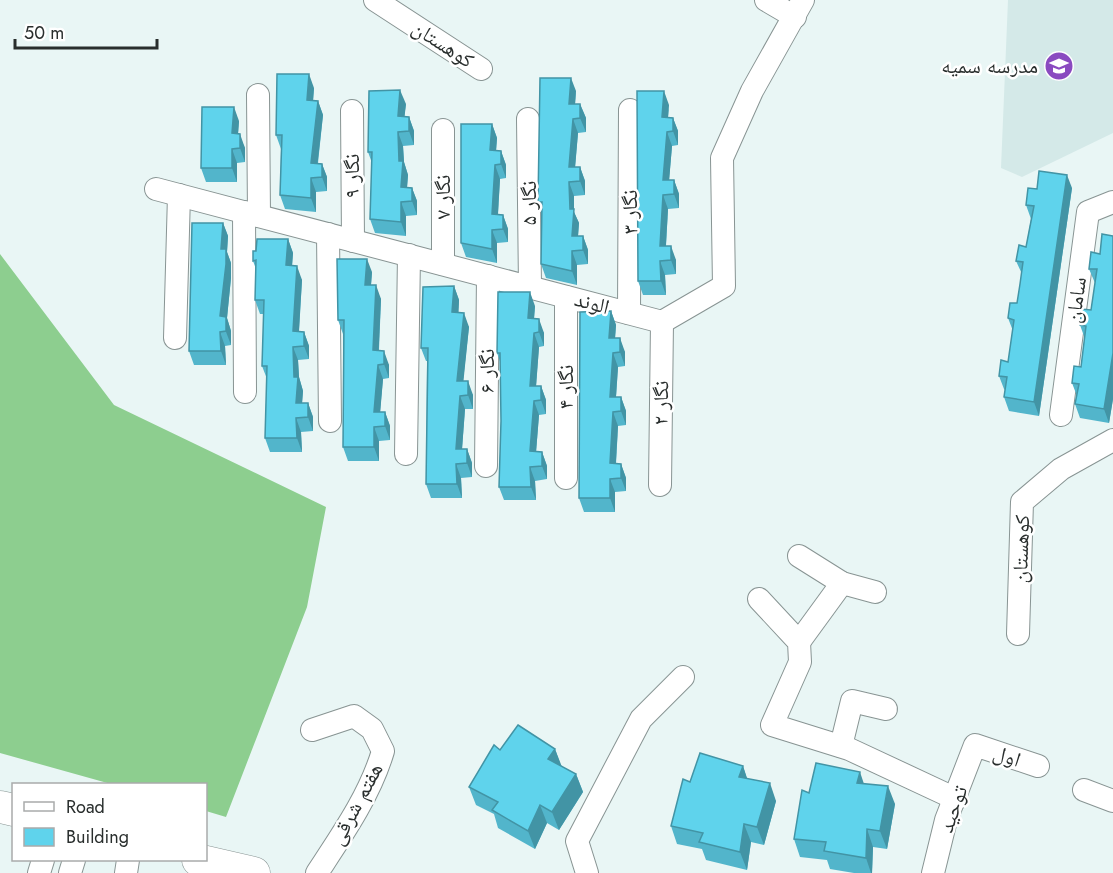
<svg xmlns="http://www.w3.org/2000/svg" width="1113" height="873" font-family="Jost,'Noto Naskh Arabic',sans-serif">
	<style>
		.built { fill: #d4e9e8 }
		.forest { fill: #8dce8f }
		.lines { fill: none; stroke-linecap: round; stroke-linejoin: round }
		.street-casing { stroke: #889493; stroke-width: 24 }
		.secondary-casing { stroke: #889493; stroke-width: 33 }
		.street { stroke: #fff; stroke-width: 22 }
		.secondary { stroke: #fff; stroke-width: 32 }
		.wall { fill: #52b5cb }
		.shaded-wall { fill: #4294a5 }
		.building { fill: #5fd3ec; stroke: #4294a5; stroke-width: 1.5 }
		.labels { text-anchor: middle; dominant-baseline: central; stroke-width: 5; stroke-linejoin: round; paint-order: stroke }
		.street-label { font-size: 21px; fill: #292e2d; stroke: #fff }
		.poi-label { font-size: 21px; fill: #292e2d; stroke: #fff; text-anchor: end }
	</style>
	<rect width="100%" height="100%" fill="#e9f6f5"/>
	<path class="built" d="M1008 0H1113V133L1022 177 1001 168Z"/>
	<path class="forest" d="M0 254 114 405 326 507 307 607 226 817 206 811V784H111L0 753Z"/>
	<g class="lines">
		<g class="street-casing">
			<g id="street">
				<path d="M375 0 481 69"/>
				<path d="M766 0 795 17"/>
				<path d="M258 95 259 216"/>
				<path d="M352 111 353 241"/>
				<path d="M528 119 530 287"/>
				<path d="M156 189 662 322 724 286 722 158 752 91 803 0"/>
				<path d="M244 212 245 392"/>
				<path d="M328 234 330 421"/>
				<path d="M443 264V130"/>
				<path d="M629 313 630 110"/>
				<path d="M175 338 179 195"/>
				<path d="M1061 415 1088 212 1113 202"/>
				<path d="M406 454 409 255"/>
				<path d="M486 466 488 276"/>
				<path d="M566 478V297"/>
				<path d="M660 485 662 322"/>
				<path d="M799 556 842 583 875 592"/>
				<path d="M759 599 799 642 800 662 772 725 849 749 956 799"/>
				<path d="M1018 634 1022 502 1061 469 1113 440"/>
				<path d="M799 642 842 583"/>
				<path d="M312 730 354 716 372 729 383 751C370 795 342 835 317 873"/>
				<path d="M841 746 852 701 886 709"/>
				<path d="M1084 790 1113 801"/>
				<path d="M39 873 43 860"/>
				<path d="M70 873 74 860"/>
				<path d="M126 873 128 860"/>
				<path d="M587 873 577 841 641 719 683 677"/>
				<path d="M933 873 946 820 975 745 1038 766"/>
			</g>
		</g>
		<g class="secondary-casing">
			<g id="secondary">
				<path d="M0 807 14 810"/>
				<path d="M198 860 254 873"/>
			</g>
		</g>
		<use href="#street" class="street"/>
		<use href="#secondary" class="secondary"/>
	</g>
	<g class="wall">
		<path d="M314 88 313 101H318L323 115 318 163 322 164 327 177V191L316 192V212L285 209 280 195 281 149 276 135Z"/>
		<path d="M576 91 575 104H580L586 118V132L578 133 575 167H580L585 181V195L574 196V212L579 223 578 236H583L588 250V264L577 265V285L546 278 541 264 542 213 538 202Z"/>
		<path d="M406 104 404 117H409L414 131V145L403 146 404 162 408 175 407 187 412 188 417 201V215L406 216V236L375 233 370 219 372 163 368 152Z"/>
		<path d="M669 105 668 117 673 118 678 131V145L672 146 669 180H674L679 194V208L668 209 666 246 676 260V274L665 275 666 295H643L638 281Z"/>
		<path d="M239 121 238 134 245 148V162L237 163V182H206L201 168Z"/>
		<path d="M492 124 497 138 496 151H501L506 165V178L500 179 498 215H503L508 229V242L497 243V263L466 257 461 243Z"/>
		<path d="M1072 188 1039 416 1009 411 1004 397 1005 390 1004 389 999 376 1008 362 1013 331 1008 318 1017 303 1022 274 1016 261 1026 247 1031 219 1026 205 1037 189Z"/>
		<path d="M223 223 228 236 227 252 231 263V278L227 318 231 331V345L225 346 226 365H194L189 351Z"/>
		<path d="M1113 236V399L1109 423 1080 418 1075 404 1077 396 1072 383 1081 367 1085 339 1080 325 1091 310 1095 283 1089 269Z"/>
		<path d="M288 239 293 253 292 266 302 280 299 332H304L309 346V359L298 360 299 377 303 391 302 403H308L313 417V431L301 432 302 452H270L265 438 267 379 262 366 264 314H260L255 300 256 269 253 261 256 251Z"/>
		<path d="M372 272 371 285 381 299 379 350 389 365V378L383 379 380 412H385L390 426V440L379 441V461H348L343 447V334L338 320Z"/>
		<path d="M454 286 459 300 458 313 469 327 463 381 473 395V409H465L462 449H467L472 463V477L461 478 462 498H431L426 484 427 361H426L421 348Z"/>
		<path d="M535 306 534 318 544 333V346L539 347 536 386H541L546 400V414L539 415 536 452H542L547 466V479L535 481 536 500H504L499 487 501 421V364L497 353Z"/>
		<path d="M611 311 616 325 615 338 625 352V366L618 367 616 397H621L626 411V425L618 426 616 464H621L626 478V491L615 492V512H584L579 498Z"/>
		<path d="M555 749 561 766 576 774 583 792 559 830 547 823 535 849 498 828 494 814 476 805 469 787 500 750Z"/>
		<path d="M743 766 747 779 776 801 764 845 751 842 747 870 706 860 702 849 677 844 671 826 690 782Z"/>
		<path d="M864 784 895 804 887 849 873 847 872 873H854L830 869 827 860 800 857 794 839 809 793Z"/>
	</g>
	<g class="shaded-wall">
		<path d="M309 74 314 88 312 114 307 100Z"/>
		<path d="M571 78 576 91 574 118 569 104Z"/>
		<path d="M400 90 406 104 403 130 398 116Z"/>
		<path d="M664 91 669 105 667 131 662 117Z"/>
		<path d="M318 101 323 115 316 177 311 163Z"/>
		<path d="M580 104 586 118V132L580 118Z"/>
		<path d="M234 107 239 121 237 147 232 133Z"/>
		<path d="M409 117 414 131V145L409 131Z"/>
		<path d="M673 118 678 131V145L673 131Z"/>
		<path d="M573 119 578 133 574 180 569 167Z"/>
		<path d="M492 124 497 138 495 164 490 150Z"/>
		<path d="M398 132 403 146 404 162 408 175 406 201 401 187 399 161Z"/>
		<path d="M667 132 672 146 668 194 663 180Z"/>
		<path d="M240 134 245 148V162L240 148Z"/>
		<path d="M232 149 237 163V182L232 168Z"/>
		<path d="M501 151 506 165V178L501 164Z"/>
		<path d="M322 164 327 177V191L322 177Z"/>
		<path d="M495 165 500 179 497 228 492 214Z"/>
		<path d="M580 167 585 181V195L580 181Z"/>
		<path d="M1067 175 1072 188 1039 416 1034 402Z"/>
		<path d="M311 178 316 192V212L311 198Z"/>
		<path d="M674 180 679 194V208L674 194Z"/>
		<path d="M569 182 574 196V212L579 223 577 249 572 236Z"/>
		<path d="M412 188 417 201V215L412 201Z"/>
		<path d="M663 195 668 209 665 260 660 246Z"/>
		<path d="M401 202 406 216V236L401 222Z"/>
		<path d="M503 215 508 229V242L503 229Z"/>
		<path d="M223 223 228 236 227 252 231 263V278L227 318 231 331V345L220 316 221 249Z"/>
		<path d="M492 230 497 243V263L492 249Z"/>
		<path d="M583 236 588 250V264L583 250Z"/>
		<path d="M288 239 293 253 291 279 286 265Z"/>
		<path d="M671 246 676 260V274L671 260Z"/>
		<path d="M572 251 577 265V285L572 271Z"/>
		<path d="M367 259 372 272 370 298 365 285Z"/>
		<path d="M660 261 665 275 666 295 661 281Z"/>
		<path d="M297 266 302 280 298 345 293 331Z"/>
		<path d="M376 285 381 299 378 364 373 350Z"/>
		<path d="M454 286 459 300 458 326 452 312Z"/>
		<path d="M530 292 535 306 533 332 528 318Z"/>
		<path d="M611 311 616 325 614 352 609 338Z"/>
		<path d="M464 313 469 327 462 395 457 381Z"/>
		<path d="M539 319 544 333V346L539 332Z"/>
		<path d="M220 332 225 346 226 365 221 351Z"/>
		<path d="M304 332 309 346V359L304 346Z"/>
		<path d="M534 333 539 347 535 400 530 386Z"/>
		<path d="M620 338 625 352V366L620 352Z"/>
		<path d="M293 347 298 360 299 377 303 391 301 417 296 403 294 377Z"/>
		<path d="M384 351 389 365V378L384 364Z"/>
		<path d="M613 353 618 367 615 411 610 397Z"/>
		<path d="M1113 353V399L1109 423 1104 409Z"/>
		<path d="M378 365 383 379 379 426 374 412Z"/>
		<path d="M468 381 473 395V409L468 395Z"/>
		<path d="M541 386 546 400V414L541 400Z"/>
		<path d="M460 396 465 409 461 463 456 449Z"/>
		<path d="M621 397 626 411V425L621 411Z"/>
		<path d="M534 401 539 415 535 465 530 451Z"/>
		<path d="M308 403 313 417V431L308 417Z"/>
		<path d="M385 412 390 426V440L385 426Z"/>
		<path d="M613 412 618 426 615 477 610 463Z"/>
		<path d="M296 418 301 432 302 452 297 438Z"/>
		<path d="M374 427 379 441V461L374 447Z"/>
		<path d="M467 449 472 463V477L467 463Z"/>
		<path d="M542 452 547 466V479L542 466Z"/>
		<path d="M456 464 461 478 462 498 457 484Z"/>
		<path d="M621 464 626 478V491L621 478Z"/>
		<path d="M530 467 535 481 536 500 531 487Z"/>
		<path d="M610 479 615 492V512L610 498Z"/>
		<path d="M555 749 562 767 548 759Z"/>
		<path d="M743 766 749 784 739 777Z"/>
		<path d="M860 772 866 790 857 783Z"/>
		<path d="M576 774 583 792 559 830 552 812Z"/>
		<path d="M770 783 776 801 764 845 757 827Z"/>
		<path d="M888 786 895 804 887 849 880 831Z"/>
		<path d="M540 805 547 823 535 849 528 831Z"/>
		<path d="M744 824 751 842 747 870 740 852Z"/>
		<path d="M867 829 873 847 872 873H871L866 858Z"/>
	</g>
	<g class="building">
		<path d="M277 74H309L307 100 318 101 311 163 322 164V177L311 178V198L280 195 282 135H276Z"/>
		<path d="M540 78H571L569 104H580V118L573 119 569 167H580V181L569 182 570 209H574L572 236H583V250L572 251V271L541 264 542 202H538Z"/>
		<path d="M400 90 398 116 409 117V131L398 132 399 161H403L401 187 412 188V201L401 202V222L370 219 372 152H368L369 91Z"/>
		<path d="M637 91H664L662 117 673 118V131L667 132 663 180H674V194L663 195 660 246H671V260L660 261 661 281H638Z"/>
		<path d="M202 107H234L232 133 240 134V148L232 149V168H201Z"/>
		<path d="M461 124H492L490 150 501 151V164L495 165 492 214 503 215V229L492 230V249L461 243Z"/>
		<path d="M1039 171 1067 175 1034 402 1004 397 1007 377 999 376 1001 360 1008 362 1014 320 1008 318 1010 303H1017L1020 284 1023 262 1016 261 1019 245 1026 247 1034 206 1026 205 1028 188 1037 189Z"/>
		<path d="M192 223H223L221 249H226V264L220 316 226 317V331L220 332 221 351H189Z"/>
		<path d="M1102 234 1113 236V353L1104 409 1075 404 1079 384 1072 383 1074 366 1081 367 1086 326 1080 325 1082 309 1091 310 1097 269H1089L1091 252 1100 254Z"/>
		<path d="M257 239H288L286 265 297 266 293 331 304 332V346L293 347 294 377H298L296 403H308V417L296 418 297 438H265L267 366H262L264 300H255L256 260 253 261V251H256Z"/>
		<path d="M337 259H367L365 285H376L373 350 384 351V364L378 365 374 412H385V426L374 427V447H343L344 320H338Z"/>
		<path d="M454 286 452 312 464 313 457 381H468V395L460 396 456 449H467V463L456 464 457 484H426L428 348H421L423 287Z"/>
		<path d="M498 292H530L528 318 539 319V332L534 333 530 386H541V400L534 401 530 451 542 452V466L530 467 531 487H499L501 421 500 353H497Z"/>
		<path d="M611 311 609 338H620V352L613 353 610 397H621V411L613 412 610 463 621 464V478L610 479V498H579L580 312Z"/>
		<path d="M518 725 555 749 548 759 576 774 552 812 540 805 528 831 492 810 498 802 469 787 494 745 500 750Z"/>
		<path d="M700 753 743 766 739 777 770 783 757 827 744 824 740 852 699 842 703 833 671 826 683 779 690 782Z"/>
		<path d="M816 763 860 772 857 783 888 786 880 831 867 829 866 858 824 851 826 842 794 839 802 790 809 793Z"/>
	</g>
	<defs>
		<g id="school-disc" transform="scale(1.5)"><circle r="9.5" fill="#8a4ac0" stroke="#fff"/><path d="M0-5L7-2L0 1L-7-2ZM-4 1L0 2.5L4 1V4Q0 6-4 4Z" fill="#fff"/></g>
	</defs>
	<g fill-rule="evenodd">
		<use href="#school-disc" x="1059" y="66"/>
	</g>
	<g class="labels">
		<g class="street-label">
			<text transform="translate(443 44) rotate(33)">کوهستان</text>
			<text transform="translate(352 176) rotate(-90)">نگار ۹</text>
			<text transform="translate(443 197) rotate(-90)">نگار ۷</text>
			<text transform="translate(529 203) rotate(-90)">نگار ۵</text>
			<text transform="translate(630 212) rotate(-90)">نگار ۳</text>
			<text transform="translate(1076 300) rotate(-82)">سامان</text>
			<text transform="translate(592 303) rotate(15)">الوند</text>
			<text transform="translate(487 371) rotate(-90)">نگار ۶</text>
			<text transform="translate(566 387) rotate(-90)">نگار ۴</text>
			<text transform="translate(661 403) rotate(-89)">نگار ۲</text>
			<text transform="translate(1021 549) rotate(-88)">کوهستان</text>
			<text transform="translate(1007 756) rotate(19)">اول</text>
			<text transform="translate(356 804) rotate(-62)">هفتم شرقی</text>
			<text transform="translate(953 809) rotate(-70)">توحید</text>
		</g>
		<g class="poi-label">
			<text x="1038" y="66">مدرسه سمیه</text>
		</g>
	</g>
	<rect x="12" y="783" width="195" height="78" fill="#ffffff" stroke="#a9abab" stroke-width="1.5"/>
	<rect x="24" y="802" width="30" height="9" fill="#ffffff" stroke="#a9abab" stroke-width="1.5"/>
	<text x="66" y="813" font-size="18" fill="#292e2d">Road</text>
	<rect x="24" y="828" width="30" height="18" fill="#5fd3ec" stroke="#a9abab" stroke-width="1.5"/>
	<text x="66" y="843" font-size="18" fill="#292e2d">Building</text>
	<path d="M15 39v9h142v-9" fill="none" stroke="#292e2d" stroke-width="3"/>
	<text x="24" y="39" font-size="18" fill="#292e2d" stroke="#ffffff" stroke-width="4.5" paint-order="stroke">50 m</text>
</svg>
